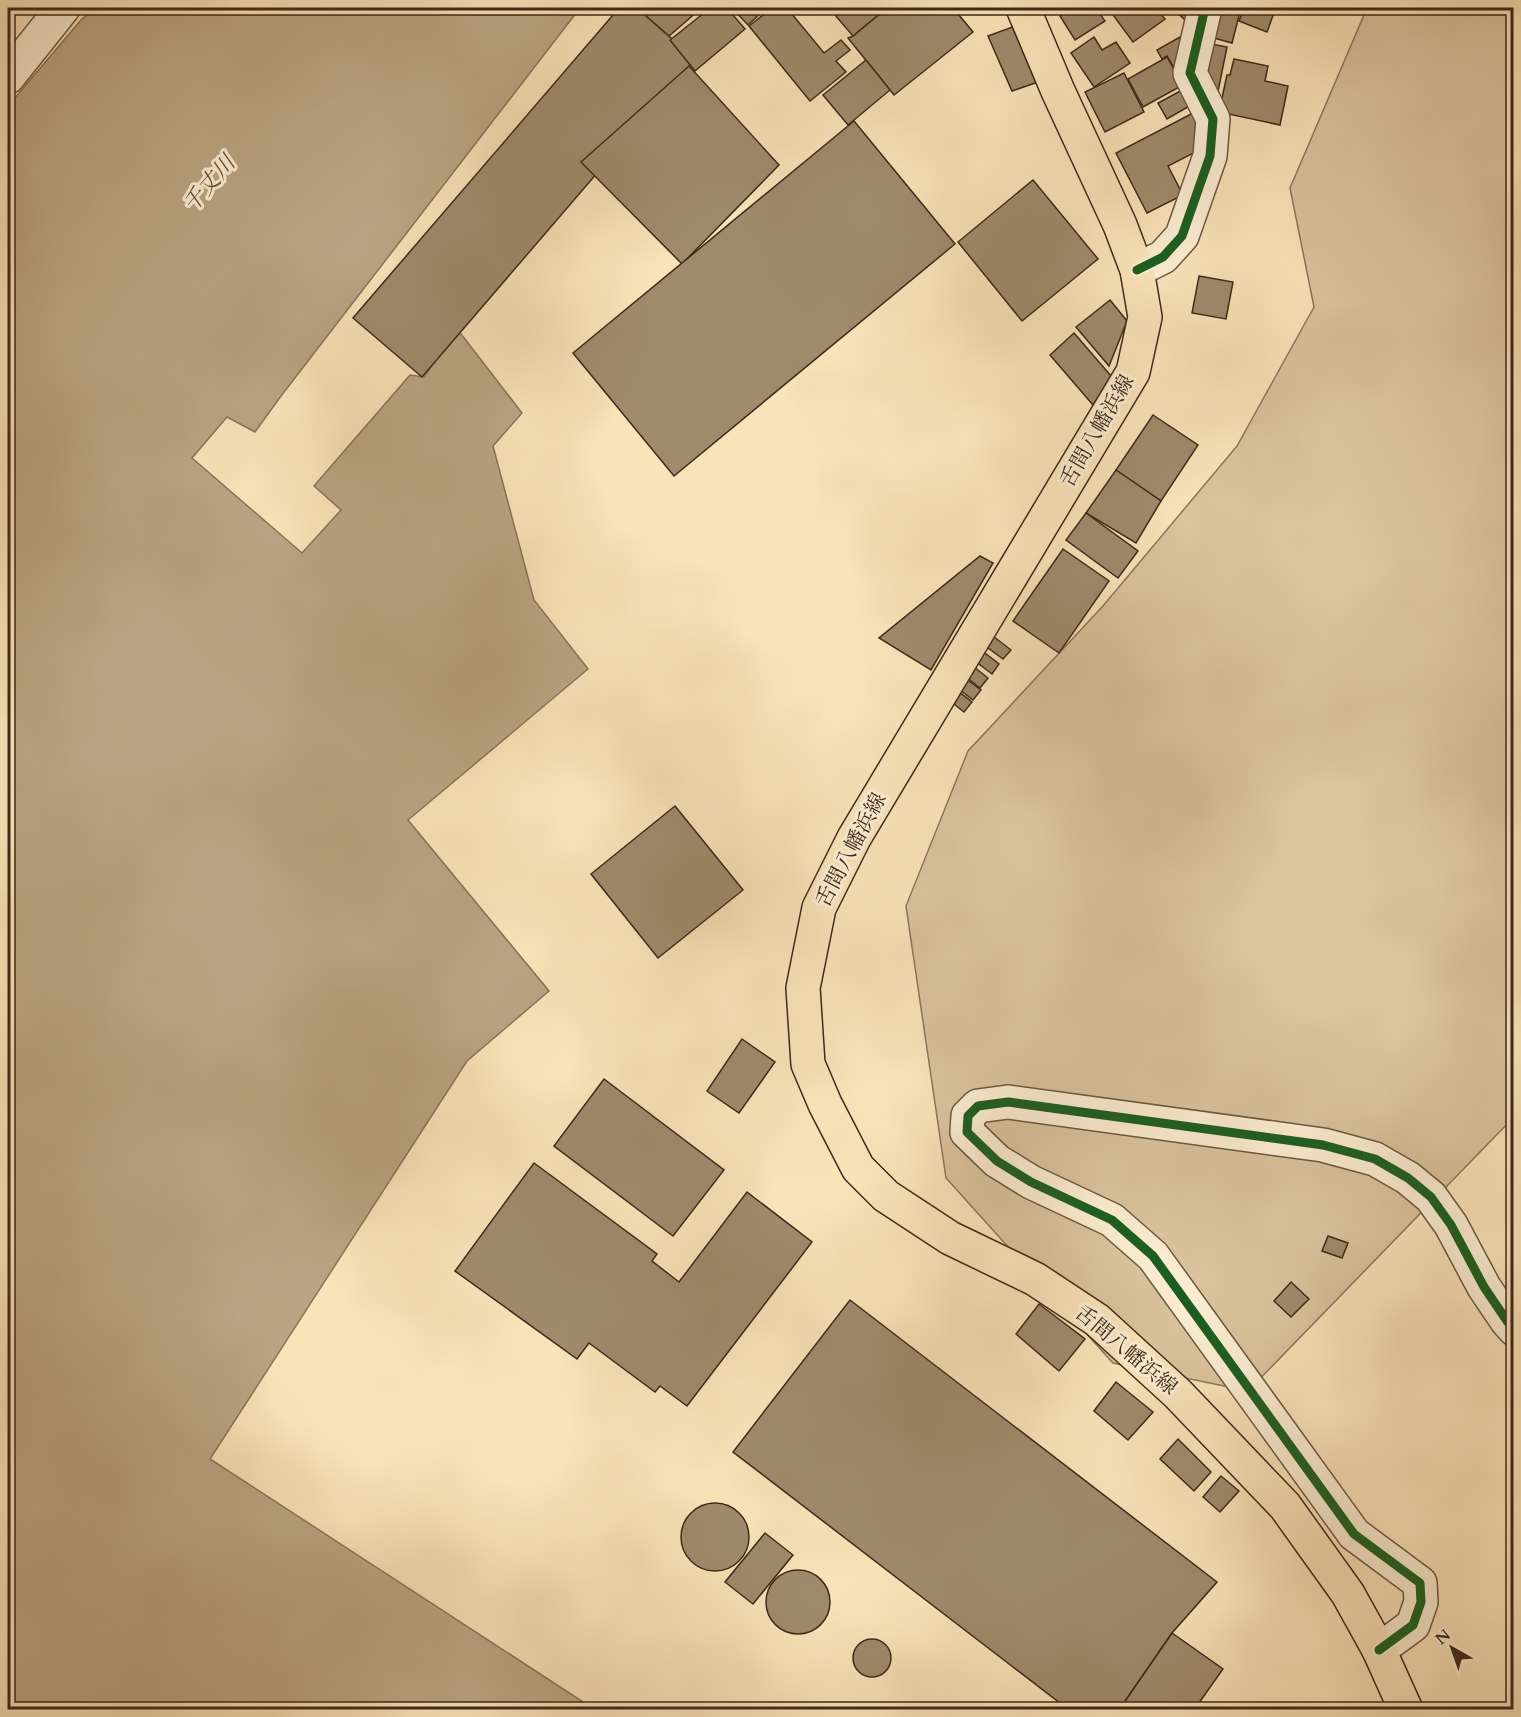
<svg xmlns="http://www.w3.org/2000/svg" width="1521" height="1717" font-family="Cardo,'Noto Serif JP',serif">
	<style>
		.green { fill: #dac39e; stroke: #8c765c; stroke-width: 1.5 }
		.water { fill: #baa483; stroke: #887359; stroke-width: 1.5 }
		.building { fill: #9f8a6c; stroke: #3d2919; stroke-width: 1.5 }
		.lines { fill: none; stroke-linecap: round; stroke-linejoin: round }
		.minor-casing { stroke: #6c5841; stroke-width: 36 }
		.major-casing { stroke: #3d2919; stroke-width: 36 }
		.minor { stroke: #fcedd2; stroke-width: 33 }
		.major { stroke: #fae3b9; stroke-width: 33 }
		.cycleway-casing { stroke: #fcedd2; stroke-width: 13 }
		.cycleway { stroke: #1b5e20; stroke-width: 9 }
		.labels { text-anchor: middle; dominant-baseline: central; stroke-width: 6; stroke-linejoin: round; paint-order: stroke }
		.street-label { font-size: 21px; fill: #3d2919; stroke: #fcedd2 }
		.water-label { font-size: 22px; font-style: italic; fill: #624e39; stroke: #fcedd2 }
	</style>
	<rect width="100%" height="100%" fill="#fae3b9"/>
	<filter id="stains"><feTurbulence type="fractalNoise" baseFrequency=".00333" numOctaves="4"/><feColorMatrix values="0 0 0 0 .2 0 0 0 0 .09 0 0 0 0 .02 0 0 0 .5 -.17"/></filter>
	<radialGradient id="worn" r=".72"><stop offset=".6" stop-color="#630" stop-opacity="0"/><stop offset="1" stop-color="#630" stop-opacity=".3"/></radialGradient>
	<path class="green" d="M1367 8H1513V1118L1248 1391 1113 1363 946 1178 906 906 968 751 1103 606 1237 446 1314 307 1290 188Z"/>
	<path class="water" d="M95 8H580L281 396 255 432 227 417 192 458 302 553 341 510 314 486 410 375 424 377 458 330 522 413 493 446 534 600 588 669 408 820 549 991 467 1061 210 1459 594 1709 8 1710V106L81 20Z"/>
	<g class="building">
		<path d="M619 8H637L695 59 422 377 353 318Z"/>
		<path d="M637 8H696L699 10 669 36Z"/>
		<path d="M715 8H727L745 29 695 71 670 40 704 13 706 15Z"/>
		<path d="M732 8H766L748 25Z"/>
		<path d="M772 8H787L824 53 841 40 850 50 836 61 846 72 810 101 749 26Z"/>
		<path d="M829 8H887L853 36Z"/>
		<path d="M887 8H956L954 9 973 32 894 95 848 38 853 36Z"/>
		<path d="M1073 8H1096L1105 21 1075 40 1060 16Z"/>
		<path d="M1108 8H1156L1165 19 1133 42Z"/>
		<path d="M1172 8H1199L1194 28Z"/>
		<path d="M1211 8H1241L1232 43 1203 35Z"/>
		<path d="M1244 8H1268L1275 10 1267 32 1239 21Z"/>
		<path d="M1018 25 1041 81 1012 91 988 36Z"/>
		<path d="M1094 37 1102 50 1116 42 1130 63 1094 87 1071 53Z"/>
		<path d="M1180 37 1182 63 1174 68 1167 56 1162 59 1157 50Z"/>
		<path d="M1201 42 1227 47 1216 101 1195 73Z"/>
		<path d="M1167 57 1183 85 1143 107 1128 79Z"/>
		<path d="M1234 59 1268 66 1265 81 1288 86 1280 125 1219 112 1227 75H1230Z"/>
		<path d="M866 60 890 90 848 125 823 95Z"/>
		<path d="M689 66 779 165 682 264 581 162Z"/>
		<path d="M1124 73 1144 112 1105 132 1085 92Z"/>
		<path d="M1184 89 1193 104 1167 119 1158 103Z"/>
		<path d="M1193 113 1209 145 1168 166 1183 195 1147 213 1116 153Z"/>
		<path d="M854 121 955 244 674 476 573 353Z"/>
		<path d="M1033 180 1098 259 1022 321 958 242Z"/>
		<path d="M1199 276 1233 282 1226 319 1192 313Z"/>
		<path d="M1110 300 1127 321 1109 366 1076 327Z"/>
		<path d="M1074 333 1112 377 1093 405 1050 355Z"/>
		<path d="M1153 415 1198 445 1161 501 1116 470Z"/>
		<path d="M1116 470 1161 501 1136 543 1086 513Z"/>
		<path d="M1086 513 1138 551 1118 578 1066 540Z"/>
		<path d="M1063 549 1109 581 1059 653 1013 621Z"/>
		<path d="M980 556 993 563 931 670 879 638Z"/>
		<path d="M976 623 1011 650 1003 659 968 633Z"/>
		<path d="M964 637 999 664 992 674 957 647Z"/>
		<path d="M954 651 988 678 980 688 946 661Z"/>
		<path d="M946 664 981 690 973 700 938 673Z"/>
		<path d="M937 675 972 702 964 712 930 685Z"/>
		<path d="M675 806 743 890 658 958 591 874Z"/>
		<path d="M742 1039 775 1062 739 1113 707 1091Z"/>
		<path d="M604 1079 724 1170 673 1236 554 1146Z"/>
		<path d="M534 1163 657 1254 652 1261 679 1282 747 1192 812 1242 687 1406 660 1386 655 1392 589 1343 577 1359 455 1271Z"/>
		<path d="M1328 1236 1348 1243 1342 1258 1322 1251Z"/>
		<path d="M1291 1282 1309 1299 1291 1317 1274 1301Z"/>
		<path d="M850 1300 1217 1582 1172 1633 1119 1710H1069L733 1452Z"/>
		<path d="M1039 1304 1085 1339 1059 1371 1016 1334Z"/>
		<path d="M1116 1382 1153 1412 1128 1440 1094 1411Z"/>
		<path d="M1178 1439 1211 1472 1194 1491 1160 1459Z"/>
		<path d="M1221 1476 1239 1491 1220 1512 1203 1497Z"/>
		<circle cx="715" cy="1537" r="34"/>
		<path d="M765 1533 793 1555 753 1604 725 1582Z"/>
		<circle cx="798" cy="1602" r="32"/>
		<path d="M1172 1633 1223 1669 1194 1710H1119Z"/>
		<circle cx="872" cy="1658" r="19"/>
	</g>
	<g class="lines">
		<g class="minor-casing">
			<g id="minor">
				<path d="M8 77 63 8"/>
				<path d="M1137 270 1163 257 1182 236 1210 156 1213 119 1190 73 1205 8"/>
				<path d="M1379 1650 1413 1625 1421 1602 1420 1583 1354 1534 1153 1256 1112 1220 1031 1182 997 1161 967 1132 968 1116 978 1106 1008 1102 1323 1145 1375 1159 1408 1178 1431 1197 1451 1225 1484 1287 1507 1321 1514 1329"/>
			</g>
		</g>
		<g class="major-casing">
			<path id="major" d="M1023 8 1058 91 1120 225 1137 270 1145 317 1133 372 854 838 819 908 803 988 808 1064 825 1104 858 1168 886 1196 950 1238 1035 1279 1097 1320 1178 1394 1285 1506 1348 1594 1379 1650 1406 1710"/>
		</g>
		<use href="#minor" class="minor"/>
		<use href="#major" class="major"/>
		<g class="cycleway-casing">
			<g id="cycleway">
				<path d="M1137 270 1163 257 1182 236 1210 156 1213 119 1190 73 1205 8"/>
				<path d="M1379 1650 1413 1625 1421 1602 1420 1583 1354 1534 1153 1256 1112 1220 1031 1182 997 1161 967 1132 968 1116 978 1106 1008 1102 1323 1145 1375 1159 1408 1178 1431 1197 1451 1225 1484 1287 1507 1321 1514 1329"/>
			</g>
		</g>
		<use href="#cycleway" class="cycleway"/>
	</g>
	<g class="labels">
		<g class="street-label">
			<text transform="translate(1097 431) rotate(-60)">舌間八幡浜線</text>
			<text transform="translate(851 850) rotate(-62)">舌間八幡浜線</text>
			<text transform="translate(1126 1350) rotate(40)">舌間八幡浜線</text>
		</g>
		<g class="water-label">
			<text transform="translate(209 184) rotate(-49)">千丈川</text>
		</g>
	</g>
	<rect width="1521" height="1717" fill="none" stroke="#fae3b9" stroke-width="30"/>
	<rect x="9" y="9" width="1503" height="1699" fill="none" stroke="#3d2919" stroke-width="3"/>
	<rect x="15" y="15" width="1491" height="1687" fill="none" stroke="#3d2919" stroke-width="1.5"/>
	<g transform="translate(1452 1648) rotate(320)" stroke="#fcedd2" stroke-width="4.5" paint-order="stroke">
	<path d="M0-4.5L10 22L0 15L-10 22Z" fill="#3d2919"/>
	<text y="-9" font-size="16" font-weight="bold" text-anchor="middle" fill="#3d2919">N</text>
	</g>
	<rect width="100%" height="100%" filter="url(#stains)"/>
	<rect width="100%" height="100%" fill="url(#worn)"/>
</svg>
